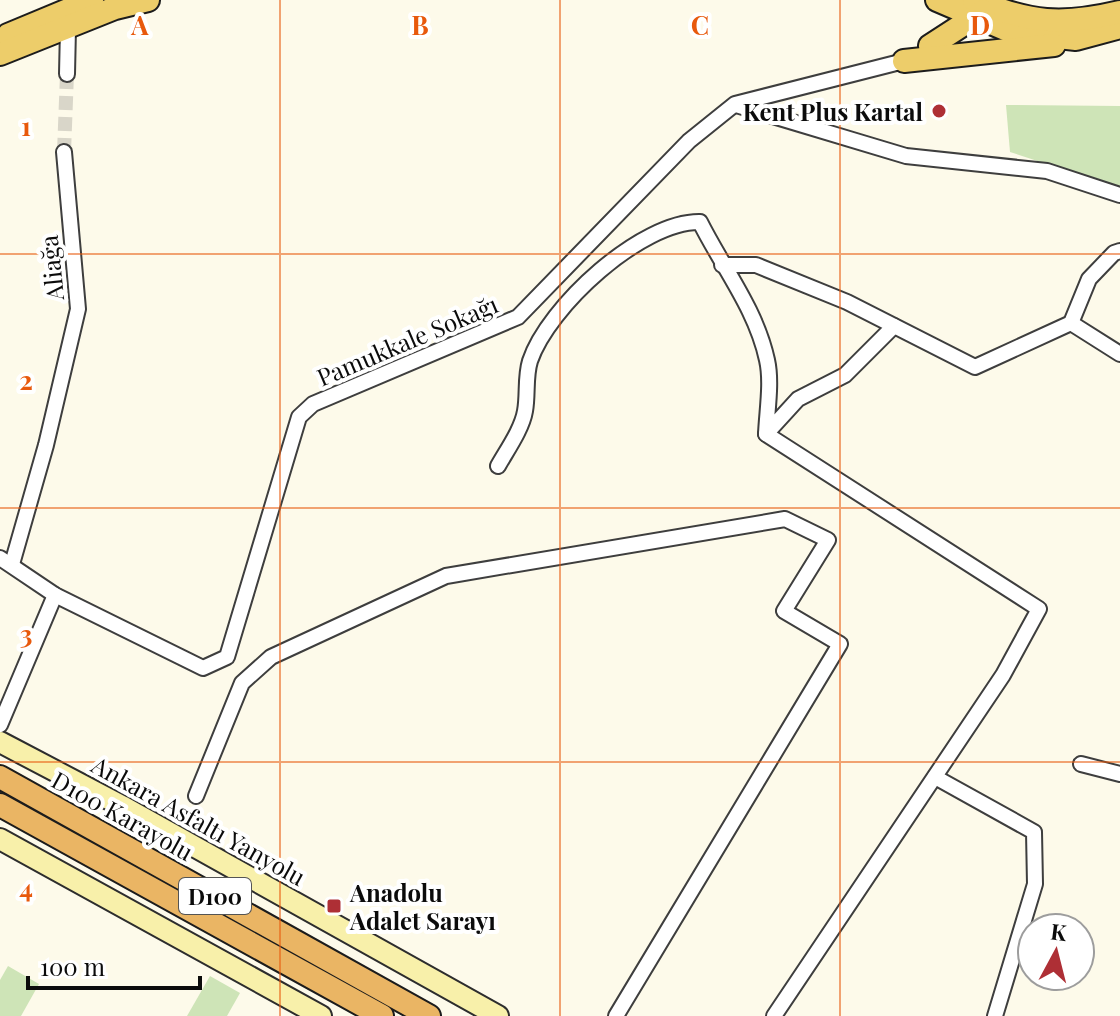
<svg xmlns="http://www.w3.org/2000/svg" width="1120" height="1016" font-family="'Playfair Display',serif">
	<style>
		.green { fill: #cee4b7 }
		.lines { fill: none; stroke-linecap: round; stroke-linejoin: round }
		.minor-tunnel { stroke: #d9d6c9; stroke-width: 14; stroke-dasharray: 14 7; stroke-linecap: butt }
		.minor-casing { stroke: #3e3e3e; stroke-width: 18 }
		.secondary-casing { stroke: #2d2d2d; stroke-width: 24 }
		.primary-casing { stroke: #1c1c1c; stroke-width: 26 }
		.trunk-casing { stroke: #1c1c1c; stroke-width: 26 }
		.minor { stroke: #fff; stroke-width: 14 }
		.secondary { stroke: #f8f0aa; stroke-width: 20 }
		.primary { stroke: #edcd6a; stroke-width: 22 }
		.trunk { stroke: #eab564; stroke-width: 22 }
		.grid { fill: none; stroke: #e8590c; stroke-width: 2; stroke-opacity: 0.55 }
		.poi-dot { fill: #ae2f35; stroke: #fff; stroke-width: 3 }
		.labels { text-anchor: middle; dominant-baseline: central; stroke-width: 8; stroke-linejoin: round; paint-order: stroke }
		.shield { fill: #fff; stroke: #545454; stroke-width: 2 }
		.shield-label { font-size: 22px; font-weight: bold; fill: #0b0b0b }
		.poi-label { font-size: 24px; font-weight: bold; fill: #0b0b0b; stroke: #fff; text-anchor: end }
		.street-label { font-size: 24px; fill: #0b0b0b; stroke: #fff }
		.grid-label { font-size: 26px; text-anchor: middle; font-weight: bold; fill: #e8590c; stroke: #fff; stroke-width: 8; stroke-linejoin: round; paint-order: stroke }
	</style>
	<rect width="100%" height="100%" fill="#fdfaea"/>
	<g class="green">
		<path d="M1006 105 1120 106V188L1010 152Z"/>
		<path d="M8 966 39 984 21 1016H0V980Z"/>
		<path d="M210 976 240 993 227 1016H187Z"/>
	</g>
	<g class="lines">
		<path class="minor-tunnel" d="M64 152 67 74"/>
		<g class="minor-casing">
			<g id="minor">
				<path d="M67 74 68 28"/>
				<path d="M736 105 906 156 1047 171 1120 195"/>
				<path d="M722 265H756L847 302 975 367 1071 323 1089 279 1114 253 1120 251"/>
				<path d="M1071 323 1120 354"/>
				<path d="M766 434 1039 609 1003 675 774 1016"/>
				<path d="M498 466C507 450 522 429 525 411 528 395 525 377 530 361 548 307 641 221 700 222 723 268 756 309 767 360 772 382 767 411 766 434L798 399 845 375 894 326"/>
				<path d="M0 558 55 595 203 668 227 657 299 417 313 404 518 317 689 141 735 104 904 61"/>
				<path d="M12 564 46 445 78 309 64 152"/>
				<path d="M0 725 55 595"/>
				<path d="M1081 764 1120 774"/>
				<path d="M935 777 1034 832 1035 884 995 1016"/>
				<path d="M196 796 242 683 271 657 446 576 785 519 828 540 784 611 840 644 616 1016"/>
			</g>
		</g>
		<g class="secondary-casing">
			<g id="secondary">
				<path d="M0 742 122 806 498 1016"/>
				<path d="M0 839 321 1016"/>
			</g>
		</g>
		<g class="primary-casing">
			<g id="primary">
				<path d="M937 0 1012 32 1076 39 1120 27"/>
				<path d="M974 0C1030 23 1062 26 1120 12"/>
				<path d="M8 35 92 0"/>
				<path d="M930 46 984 11"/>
				<path d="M0 54 115 8 148 0"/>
				<path d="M904 61 1054 45"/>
			</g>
		</g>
		<g class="trunk-casing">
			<g id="trunk">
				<path d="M0 777 429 1016"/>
				<path d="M0 805 382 1016"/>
			</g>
		</g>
		<use href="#minor" class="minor"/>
		<use href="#secondary" class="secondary"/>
		<use href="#primary" class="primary"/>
		<use href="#trunk" class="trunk"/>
	</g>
	<path class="grid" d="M280 0V1016M560 0V1016M840 0V1016M0 254H1120M0 508H1120M0 762H1120"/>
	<g class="poi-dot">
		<circle cx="939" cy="111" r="8"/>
		<rect x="326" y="898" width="16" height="16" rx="4"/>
	</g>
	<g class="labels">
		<rect class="shield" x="179" y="878" width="72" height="36" rx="6"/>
		<g class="shield-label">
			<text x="215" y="896">D100</text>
		</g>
		<g class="poi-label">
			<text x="923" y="111">Kent Plus Kartal</text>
			<text x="350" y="892" text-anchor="start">Anadolu<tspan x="350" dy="28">Adalet Sarayı</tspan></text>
		</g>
		<g class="street-label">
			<text transform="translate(51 268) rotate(-96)">Aliağa</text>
			<text transform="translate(407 340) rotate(-23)">Pamukkale Sokağı</text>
			<text transform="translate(123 815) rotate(29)">D100 Karayolu</text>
			<text transform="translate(199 820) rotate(29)">Ankara Asfaltı Yanyolu</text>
		</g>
	</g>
	<g class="grid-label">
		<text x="140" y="35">A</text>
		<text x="420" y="35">B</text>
		<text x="700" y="35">C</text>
		<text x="980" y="35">D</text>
		<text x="26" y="136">1</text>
		<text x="26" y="390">2</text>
		<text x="26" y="644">3</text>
		<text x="26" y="898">4</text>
	</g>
	<g transform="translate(1056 952) rotate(7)"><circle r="38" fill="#ffffff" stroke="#9d9d9d" stroke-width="2"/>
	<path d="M0-6L14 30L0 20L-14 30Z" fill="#ae2f35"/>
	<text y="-12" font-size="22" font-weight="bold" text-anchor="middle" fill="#0b0b0b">K</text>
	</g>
	<path d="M28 976v12h172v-12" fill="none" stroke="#0b0b0b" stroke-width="4"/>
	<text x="40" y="976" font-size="24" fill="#0b0b0b" stroke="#ffffff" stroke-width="6" paint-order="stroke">100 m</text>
</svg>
